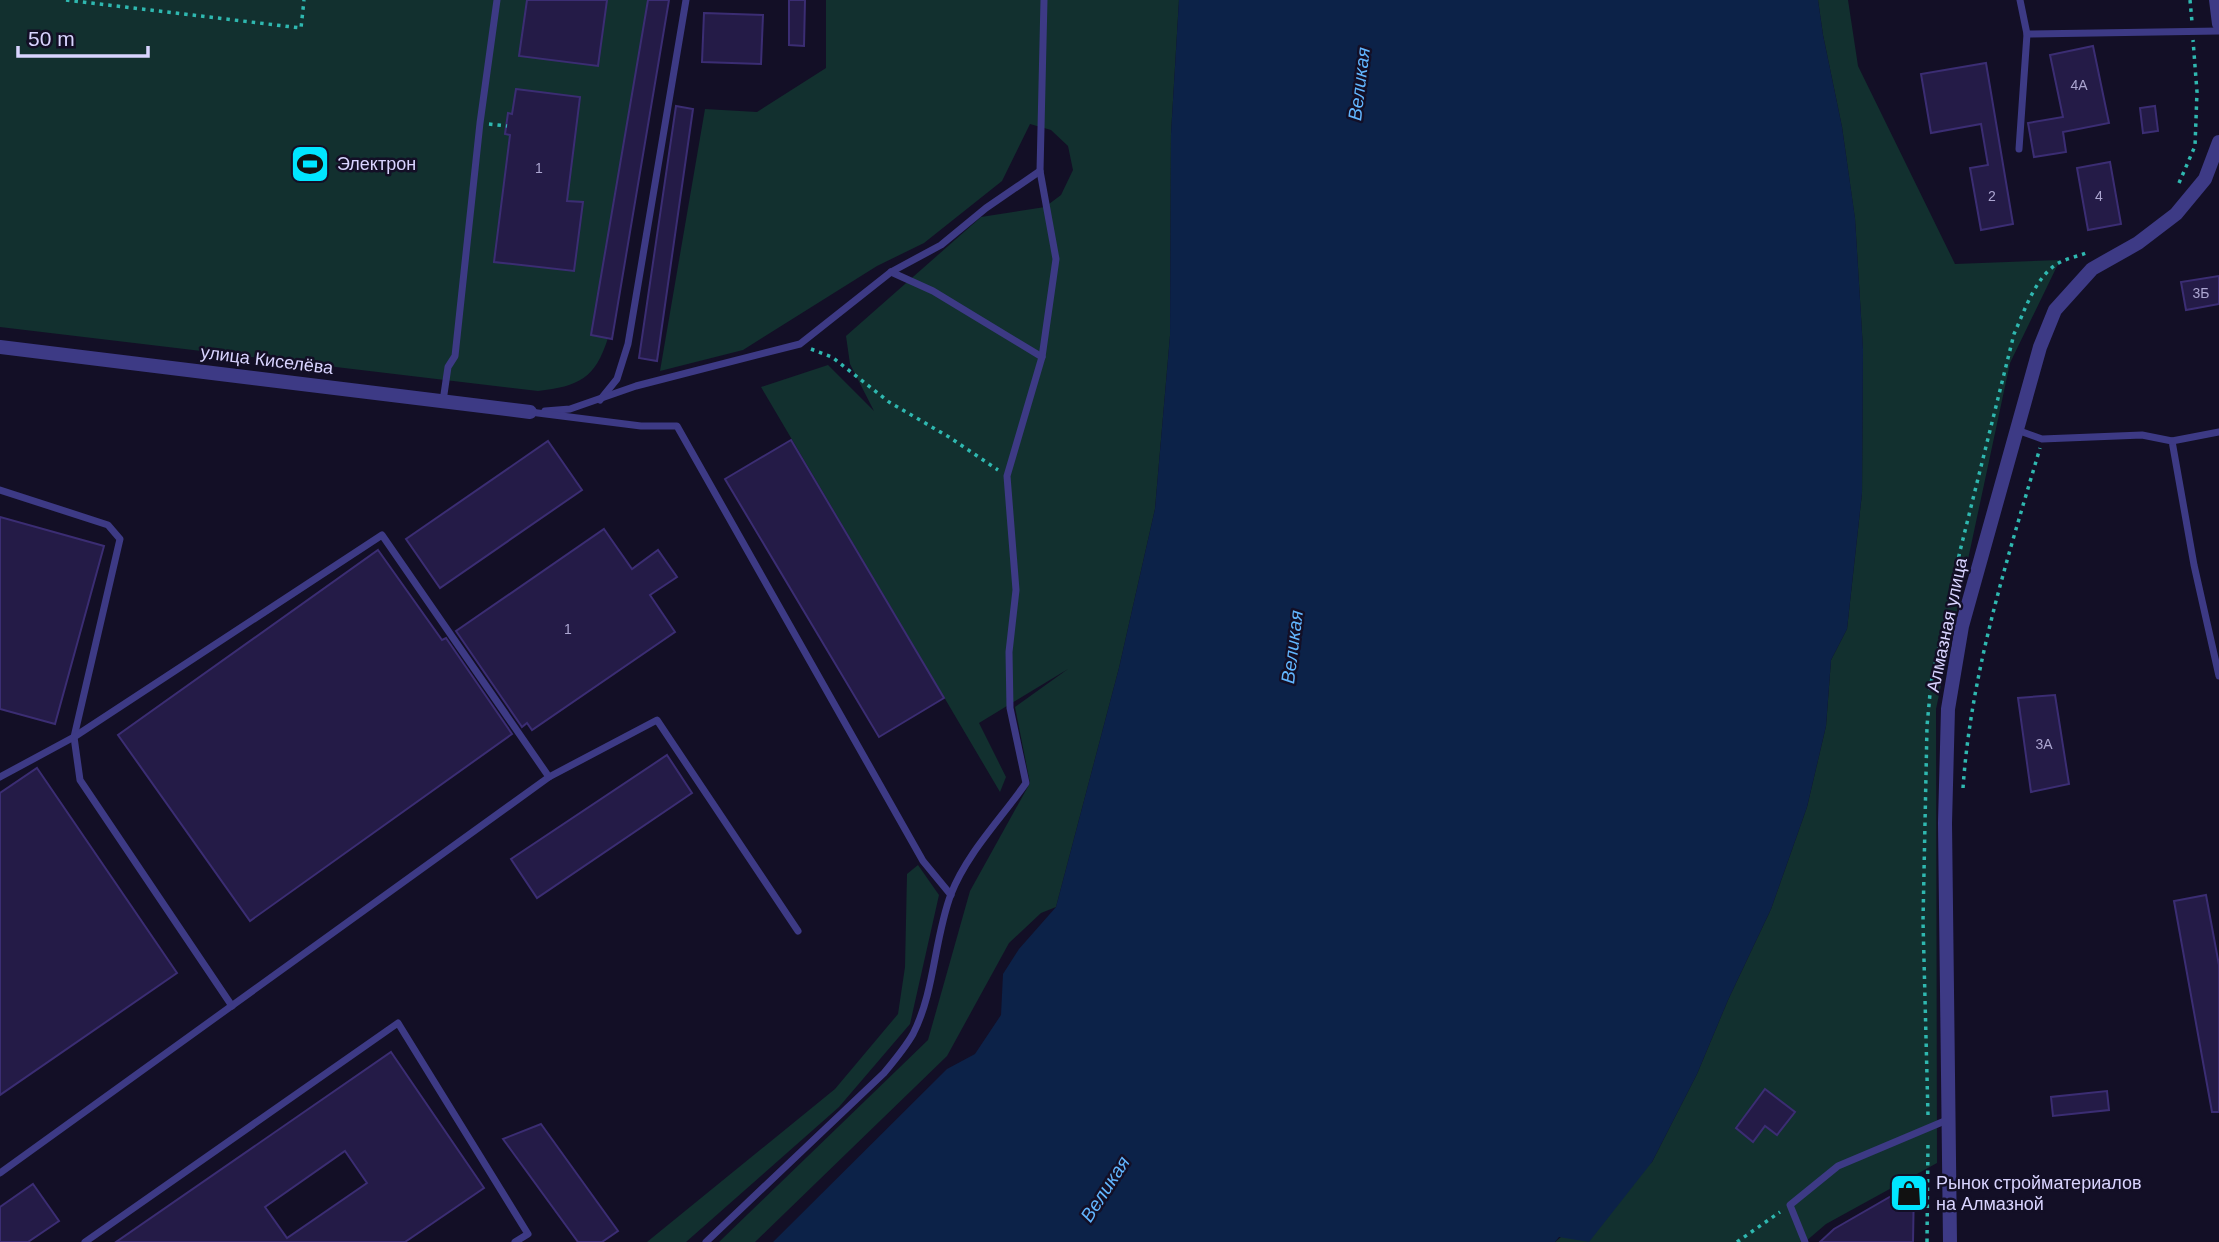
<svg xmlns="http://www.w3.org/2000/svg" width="2219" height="1242" font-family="Arial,sans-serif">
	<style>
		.green { fill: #12302f }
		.water { fill: #0c2248 }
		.building { fill: #241b47; stroke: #3b2d73; stroke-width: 2; fill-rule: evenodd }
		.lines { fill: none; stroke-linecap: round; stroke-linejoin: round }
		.path { stroke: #2fb8b0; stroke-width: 3.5; stroke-dasharray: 3.5 5; stroke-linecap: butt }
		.service { stroke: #3d3a85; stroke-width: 7 }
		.minor { stroke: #3d3a85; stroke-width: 14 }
		.labels { text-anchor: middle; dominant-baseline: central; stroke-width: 5; stroke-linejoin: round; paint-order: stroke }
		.number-label { font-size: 14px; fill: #aca6d1 }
		.poi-label { font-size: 18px; fill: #d9d4ff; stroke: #130f26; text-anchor: start }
		.street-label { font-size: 18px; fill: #d9d4ff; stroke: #130f26 }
		.water-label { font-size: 19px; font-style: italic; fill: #62b6ff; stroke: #130f26 }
	</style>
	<rect width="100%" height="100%" fill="#130f26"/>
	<g class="green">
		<path d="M0 0H648L591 335 608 338C595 379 579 386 538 391L0 327Z"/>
		<path d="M826 0H1179L1171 134 1170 336 1155 509 1119 668 1056 907 1041 913 1009 943 947 1056 755 1242H719L928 1040 970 891 1030 783 1015 707 1068 669 979 723 1006 777 1000 792 761 387 828 365 874 411 850 364 846 336 981 217 1045 207 1061 195 1073 170 1068 146 1051 130 1030 124 1002 181 924 243 877 266 743 350 660 371 705 109 757 112 826 68Z"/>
		<path d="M1818 0H1848L1858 66 1955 264 2060 260 2010 363 1936 709 1937 1163 1826 1224 1805 1242H1555L1652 1162 1697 1074 1728 1000 1771 909 1807 807 1826 726 1831 660 1847 629 1862 493 1863 349 1855 219 1842 127 1823 35Z"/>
		<path d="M918 865 939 895 910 1024 839 1107 686 1242H647L835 1089 898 1014 905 967 907 874Z"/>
	</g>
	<path class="water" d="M1179 0H1818L1823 35 1842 127 1855 218 1863 349 1862 493 1847 629 1831 660 1826 726 1807 807 1771 909 1728 1000 1697 1074 1652 1162 1589 1242 1559 1237 1555 1242H773L947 1069 975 1054 1001 1015 1003 974 1019 949 1056 907 1119 668 1155 509 1170 336 1171 134Z"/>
	<g class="building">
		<path d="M527 0H607L598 66 519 56Z"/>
		<path d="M648 0H669L612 339 591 335Z"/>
		<path d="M789 0H805L804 46 789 45Z"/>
		<path d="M704 13 763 15 761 64 702 62Z"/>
		<path d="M2093 46 2109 123 2063 132 2066 152 2034 157 2028 123 2063 117 2050 55Z"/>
		<path d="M1986 63 2013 224 1981 230 1970 168 1988 165 1981 124 1931 133 1921 74Z"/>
		<path d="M516 89 580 97 567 201 583 202 574 271 494 262 510 135 505 134 508 113 512 114Z"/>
		<path d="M676 106 693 109 657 361 639 358Z"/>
		<path d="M2155 106 2158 131 2143 133 2140 108Z"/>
		<path d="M2110 162 2121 224 2088 230 2077 168Z"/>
		<path d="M2219 276V304L2186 310 2181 282Z"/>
		<path d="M791 440 944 698 879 737 725 479Z"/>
		<path d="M548 441 582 490 440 588 406 539Z"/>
		<path d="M0 517 104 546 55 724 0 709Z"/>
		<path d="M604 529 632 569 658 550 677 577 650 595 675 632 532 730 527 723 522 727 456 631Z"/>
		<path d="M378 550 442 640 446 638 512 734 250 921 118 735Z"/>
		<path d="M2055 695 2069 784 2031 792 2018 698Z"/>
		<path d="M667 755 692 793 537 898 511 859Z"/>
		<path d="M37 768 177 973 0 1095V793Z"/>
		<path d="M2206 895 2219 965V1112H2212L2174 901Z"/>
		<path d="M391 1052 484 1188 405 1242H116ZM345 1151 367 1183 287 1238 265 1207Z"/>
		<path d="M1765 1089 1795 1112 1777 1135 1765 1126 1753 1142 1736 1128Z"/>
		<path d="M2107 1091 2109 1110 2053 1116 2051 1097Z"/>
		<path d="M541 1124 618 1231 602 1242H578L503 1139Z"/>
		<path d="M1914 1183 1913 1242H1820L1834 1229Z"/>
		<path d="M33 1184 59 1221 28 1242H0V1207Z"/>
	</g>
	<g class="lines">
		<g class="path">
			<path d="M66 0 301 28 304 0"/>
			<path d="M2190 0 2192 22"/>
			<path d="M489 124 507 126"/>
			<path d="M2179 183 2195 146 2197 92 2193 40"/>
			<path d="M811 349 832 357 889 402 949 437 998 470"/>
			<path d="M1963 788C1971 672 2007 560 2040 448"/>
			<path d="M1928 1115 1923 921 1927 726 1931 683 1960 551 2014 334C2024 312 2034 281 2054 266 2063 259 2076 257 2086 253"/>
			<path d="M1737 1242 1780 1212"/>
			<path d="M1927 1242 1928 1140"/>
		</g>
		<g class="service">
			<path d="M2020 0 2027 34 2219 31"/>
			<path d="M2019 149 2027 34"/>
			<path d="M891 272 933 291 1042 357"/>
			<path d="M600 400 617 379 628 344 686 0"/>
			<path d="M443 401 448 367 455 356 480 123 497 0"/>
			<path d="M545 411 570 409 636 386 800 344 891 272 941 245 986 208 1040 171"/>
			<path d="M530 412 641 426H677L923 861 951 895"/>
			<path d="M2017 430 2042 439 2142 435 2172 441 2194 565 2219 676"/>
			<path d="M2172 441 2219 432"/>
			<path d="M0 490 108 525 120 539 74 737 80 780 232 1006"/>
			<path d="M0 777 74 737 382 535 549 777 0 1173"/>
			<path d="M549 777 657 720 798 931"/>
			<path d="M85 1242 398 1023 528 1234 515 1242"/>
			<path d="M706 1242 884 1073C894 1061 905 1048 913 1034 935 991 934 939 951 894 967 853 1001 819 1026 783L1010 708 1009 652 1016 590 1007 476 1042 357 1056 259 1040 171 1044 0"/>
			<path d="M1805 1242 1790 1205 1838 1166 1947 1120"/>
		</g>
		<g class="minor">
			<path d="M2216 0 2219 24"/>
			<path d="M0 347 530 412"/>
			<path d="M1950 1242 1945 823 1948 709 1962 626 2040 347 2055 310 2092 269 2138 243 2176 214 2205 179 2219 142"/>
		</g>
	</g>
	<defs>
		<g id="stadium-square" transform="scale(2.0125)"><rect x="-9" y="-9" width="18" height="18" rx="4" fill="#00e5ff" stroke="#130f26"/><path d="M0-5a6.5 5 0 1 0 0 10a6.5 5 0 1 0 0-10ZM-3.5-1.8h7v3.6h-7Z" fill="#111"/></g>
		<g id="shop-square" transform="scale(2.0125)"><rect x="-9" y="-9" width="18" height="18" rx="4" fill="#00e5ff" stroke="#130f26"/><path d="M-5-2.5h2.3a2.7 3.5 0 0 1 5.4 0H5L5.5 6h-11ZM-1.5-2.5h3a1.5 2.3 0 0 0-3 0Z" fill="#111"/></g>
	</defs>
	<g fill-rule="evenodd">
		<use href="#stadium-square" x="310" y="164"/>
		<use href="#shop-square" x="1909" y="1193"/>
	</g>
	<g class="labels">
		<g class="number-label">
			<text x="2079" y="85">4А</text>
			<text x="539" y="168">1</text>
			<text x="1992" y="196">2</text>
			<text x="2099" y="196">4</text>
			<text x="2201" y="293">3Б</text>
			<text x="568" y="629">1</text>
			<text x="2044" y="744">3А</text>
		</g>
		<g class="poi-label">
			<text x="337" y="164">Электрон</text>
			<text x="1936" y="1183">Рынок стройматериалов<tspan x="1936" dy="21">на Алмазной</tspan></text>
		</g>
		<g class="street-label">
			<text transform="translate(267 360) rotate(7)">улица Киселёва</text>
			<text transform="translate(1947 625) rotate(-78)">Алмазная улица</text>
		</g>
		<g class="water-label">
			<text transform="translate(1359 84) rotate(-83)">Великая</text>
			<text transform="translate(1292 647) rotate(-83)">Великая</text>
			<text transform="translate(1105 1189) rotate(-57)">Великая</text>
		</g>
	</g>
	<path d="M18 46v10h130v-10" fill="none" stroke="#d9d4ff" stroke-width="3.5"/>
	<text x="28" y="46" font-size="21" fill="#d9d4ff" stroke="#130f26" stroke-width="5" paint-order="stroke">50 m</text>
</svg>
